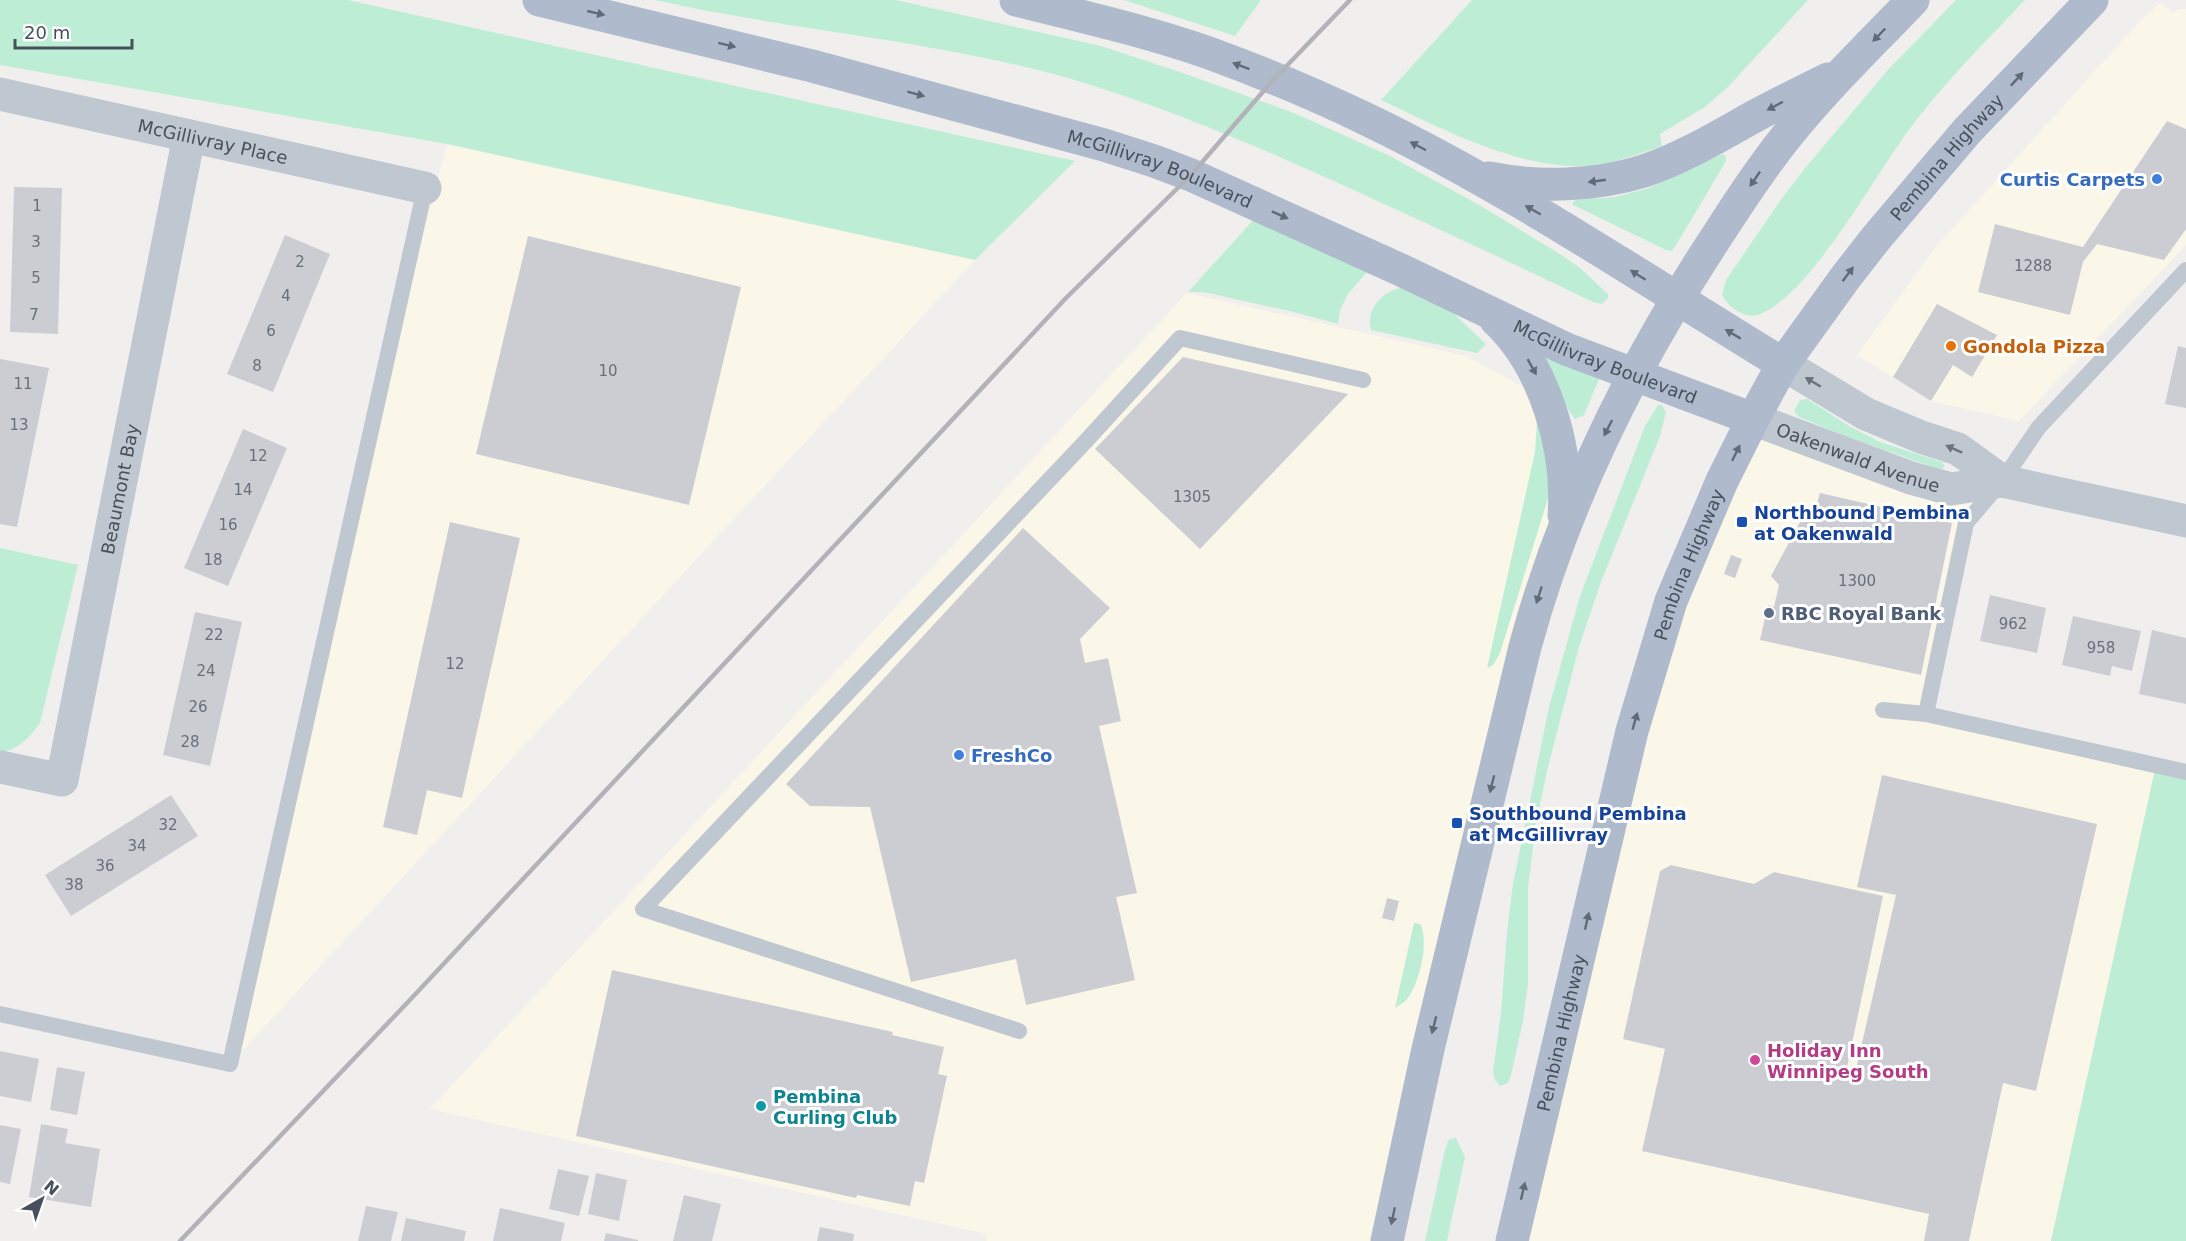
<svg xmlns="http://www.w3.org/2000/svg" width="2186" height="1241" font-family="'DejaVu Sans',sans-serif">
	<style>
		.commercial { fill: #fbf7e8 }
		.green { fill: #beedd5 }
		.building { fill: #cbcdd3 }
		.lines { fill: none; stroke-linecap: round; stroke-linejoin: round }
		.service { stroke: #bfc7d0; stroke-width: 16 }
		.minor { stroke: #bfc7d0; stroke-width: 33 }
		.tertiary { stroke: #bfc7d0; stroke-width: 33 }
		.primary { stroke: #afbbcd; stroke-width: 33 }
		.rail { stroke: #b1b3b9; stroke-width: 4.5 }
		.oneway { fill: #616b78 }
		.oneway2 { fill: #6b747e }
		.shop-dot { fill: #3f7fe0; stroke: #fff; stroke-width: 2 }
		.food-dot { fill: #e8710a; stroke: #fff; stroke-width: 2 }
		.transit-dot { fill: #1a4fb4; stroke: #fff; stroke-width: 2 }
		.service-dot { fill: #5c6f8a; stroke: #fff; stroke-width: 2 }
		.hotel-dot { fill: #d1479c; stroke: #fff; stroke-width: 2 }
		.culture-dot { fill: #0f9aa8; stroke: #fff; stroke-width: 2 }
		.labels { text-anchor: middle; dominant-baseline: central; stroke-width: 6; stroke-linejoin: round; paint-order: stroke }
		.number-label { font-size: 15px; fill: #686f79 }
		.street-label { font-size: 18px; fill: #47505b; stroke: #fff }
		.shop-label { font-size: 18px; font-weight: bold; fill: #366cbe; stroke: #fff; text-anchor: end }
		.food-label { font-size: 18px; font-weight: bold; fill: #c56008; stroke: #fff; text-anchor: start }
		.transit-label { font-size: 18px; font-weight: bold; fill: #164399; stroke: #fff; text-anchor: start }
		.service-label { font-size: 18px; font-weight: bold; fill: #4e5e75; stroke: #fff; text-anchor: start }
		.hotel-label { font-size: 18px; font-weight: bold; fill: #b23c85; stroke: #fff; text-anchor: start }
		.culture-label { font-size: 18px; font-weight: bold; fill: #0d838f; stroke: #fff; text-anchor: start }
	</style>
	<rect width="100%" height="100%" fill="#f1efee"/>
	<g class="commercial">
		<path d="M2160 3 2173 13 2176 10 2186 9V245L2019 421 1931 401 1857 355 1936 247 2142 19Z"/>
		<path d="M447 144 975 260 715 539 230 1064 361 477Z"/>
		<path d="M1187 293 1466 356 1546 399 1565 489 1387 1241H986L987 1234 430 1109Z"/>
		<path d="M1753 419 1876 466 2002 481 1966 523 1926 713 2156 765 2051 1241H1512L1609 827Z"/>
	</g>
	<g class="green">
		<path d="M0 0H348L1075 161 975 260 447 144 0 65Z"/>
		<path d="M655 0H896L1101 46 1183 73 1294 113 1388 155 1481 206 1560 254 1579 267 1608 294V298L1602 304 1593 302C1512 263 1431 225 1349 188 1259 147 1166 107 1071 79 935 40 793 31 655 0Z"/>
		<path d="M1124 0H1261L1235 36Z"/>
		<path d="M1472 0H1808L1728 87 1705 107 1660 134 1662 146C1642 153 1621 161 1600 164 1531 176 1442 129 1381 100Z"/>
		<path d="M1956 0H2025C1987 40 1948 79 1914 123 1878 169 1812 294 1760 314 1745 320 1729 308 1722 295L1726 280 1782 198 1806 167 1887 71Z"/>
		<path d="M1723 154 1726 157V161L1675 247 1671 251 1666 250 1573 205V202L1576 200 1615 197 1649 188Z"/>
		<path d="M1256 217 1368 271 1348 294 1340 310 1338 324C1305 314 1272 307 1238 300 1221 296 1205 291 1188 292Z"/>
		<path d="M1404 287 1449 309 1486 344 1477 353 1371 330C1365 308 1383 291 1404 287Z"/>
		<path d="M1538 348 1600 377 1584 415 1575 419 1569 411Z"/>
		<path d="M1807 399 1851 427 1880 442 1942 462 1945 466 1941 470 1845 436 1799 417 1794 411 1800 400Z"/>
		<path d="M1658 405H1662L1666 412 1660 436 1601 582 1579 647 1548 767 1536 823 1528 888V984L1523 1021 1511 1075 1508 1083 1500 1086 1495 1080 1493 1072 1501 1013 1507 932 1513 884 1549 707 1580 596 1645 426Z"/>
		<path d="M1537 421 1554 479 1500 653 1493 665 1487 668 1535 452Z"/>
		<path d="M0 548 78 565 40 723C28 739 20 748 0 753Z"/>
		<path d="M2156 765 2186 772V1241H2051Z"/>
		<path d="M1414 923 1420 924C1430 941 1419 985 1407 999 1404 1003 1399 1005 1395 1008Z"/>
		<path d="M1456 1138 1465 1157 1447 1241H1425L1445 1150 1449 1139Z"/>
	</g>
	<g class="building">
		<path d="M2167 121 2186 129V229L2164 260 2097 244 2083 262 2070 315 1978 292 1995 224 2083 247Z"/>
		<path d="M14 187 62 188 58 334 10 332Z"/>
		<path d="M285 235 330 254 273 392 227 374Z"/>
		<path d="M528 236 741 287 689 505 476 454Z"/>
		<path d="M1937 304 1997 335 1972 377 1953 365 1931 401 1893 377Z"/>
		<path d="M2178 346 2186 348V408L2165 404Z"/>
		<path d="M1183 357 1348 394 1200 549 1095 449Z"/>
		<path d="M0 359 49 368 17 527 0 524Z"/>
		<path d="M243 429 287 448 228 586 184 568Z"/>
		<path d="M1820 493 1952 523 1921 675 1760 640 1768 605 1774 607 1779 585 1771 576 1800 522H1807L1816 507Z"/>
		<path d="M450 522 520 538 462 798 427 790 417 835 383 827Z"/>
		<path d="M1023 528 1110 608 1080 639 1085 663 1108 658 1121 721 1099 726 1137 893 1116 897 1135 980 1026 1005 1016 959 911 982 870 807 810 806 786 784Z"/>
		<path d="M1731 555 1742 559 1735 578 1724 574Z"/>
		<path d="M1990 595 2046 608 2037 653 1980 641Z"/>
		<path d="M195 612 242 622 210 766 163 755Z"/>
		<path d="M2073 616 2141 631 2132 671 2112 666 2110 676 2062 665Z"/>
		<path d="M2152 630 2186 638V704L2139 694Z"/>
		<path d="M1882 775 2097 824 2036 1091 2003 1083 1969 1241H1924L1929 1214 1642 1151 1665 1049 1623 1039 1660 871 1671 865 1754 884 1774 872 1883 896 1845 1077 1854 1078 1896 895 1857 887Z"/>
		<path d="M171 795 198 836 71 916 45 875Z"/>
		<path d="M1387 898 1399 901 1394 921 1382 918Z"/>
		<path d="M612 970 893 1032 892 1035 944 1047 938 1074 947 1076 924 1183 915 1181 910 1206 857 1195 856 1198 576 1136Z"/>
		<path d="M0 1051 39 1059 31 1102 0 1096Z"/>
		<path d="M57 1067 85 1072 77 1115 50 1110Z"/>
		<path d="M41 1124 68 1129 65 1143 100 1149 91 1207 29 1197Z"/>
		<path d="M0 1125 21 1129 10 1184 0 1182Z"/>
		<path d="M558 1169 589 1176 579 1216 549 1209Z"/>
		<path d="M596 1173 627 1180 619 1221 588 1214Z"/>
		<path d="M684 1195 721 1204 712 1241H673Z"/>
		<path d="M366 1206 398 1212 391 1241H358Z"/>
		<path d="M500 1208 565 1223 561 1241H493Z"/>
		<path d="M406 1218 466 1231 464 1241H401Z"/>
		<path d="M820 1227 854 1234 853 1241H817Z"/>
		<path d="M606 1233 638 1240V1241H604Z"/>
	</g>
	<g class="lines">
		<g class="service">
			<path d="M2186 270 2039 427 2002 481 1966 523 1926 714 2186 772"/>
			<path d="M1883 710 1926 714"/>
			<path d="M0 1014 230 1064 425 188"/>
			<path d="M1019 1031 643 909 1086 441 1180 338 1363 380"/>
		</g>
		<g class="minor">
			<path id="s1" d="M0 94 425 188"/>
			<path id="s2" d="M0 767 62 780 189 136"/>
		</g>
		<g class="tertiary">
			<path d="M1783 364 1866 414 1921 437 1958 449 2002 481"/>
			<path id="s3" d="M1753 419 1911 478 1951 489 2002 481 2186 521"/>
		</g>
		<g class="primary">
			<path id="s4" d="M539 0 812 66 1104 145 1154 161 1191 175 1401 270 1566 349 1753 419"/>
			<path d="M1016 0C1080 16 1146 31 1209 53 1261 72 1314 94 1364 118 1510 188 1645 280 1783 364"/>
			<path d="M1489 178C1540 188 1595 186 1644 171 1683 158 1719 136 1755 116 1779 103 1804 91 1828 79"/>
			<path d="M1496 320C1545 366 1569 449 1564 515"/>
			<path d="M1387 1241 1428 1049 1525 647C1565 499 1635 360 1719 233 1740 200 1762 167 1786 137 1825 88 1870 45 1913 0"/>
			<path id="s5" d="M1512 1241 1632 731 1671 601 1722 481 1753 419 1783 364 1845 278 1877 237 1967 131 2092 0"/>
		</g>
		<path class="rail" d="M180 1241 408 1002 1066 298 1191 175 1274 79 1350 0"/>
	</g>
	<defs><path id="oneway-solid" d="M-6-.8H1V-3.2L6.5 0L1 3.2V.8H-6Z" transform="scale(1.5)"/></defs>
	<g class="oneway">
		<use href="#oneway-solid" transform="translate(596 13) rotate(13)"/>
		<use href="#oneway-solid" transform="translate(1879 35) rotate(134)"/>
		<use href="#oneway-solid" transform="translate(727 45) rotate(14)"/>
		<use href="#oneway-solid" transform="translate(1241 66) rotate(-159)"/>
		<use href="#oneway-solid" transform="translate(2017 79) rotate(-47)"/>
		<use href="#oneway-solid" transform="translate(916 94) rotate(15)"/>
		<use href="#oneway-solid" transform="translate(1775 106) rotate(152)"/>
		<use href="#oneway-solid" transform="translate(1418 146) rotate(-152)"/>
		<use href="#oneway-solid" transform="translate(1755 179) rotate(124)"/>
		<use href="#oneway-solid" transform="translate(1597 181) rotate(172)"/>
		<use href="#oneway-solid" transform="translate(1533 210) rotate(-150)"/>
		<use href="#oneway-solid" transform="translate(1280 215) rotate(24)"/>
		<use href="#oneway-solid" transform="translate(1848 274) rotate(-53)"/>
		<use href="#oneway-solid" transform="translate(1638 275) rotate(-148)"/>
		<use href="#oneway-solid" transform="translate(1733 334) rotate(-149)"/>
		<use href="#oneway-solid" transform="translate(1532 367) rotate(61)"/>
		<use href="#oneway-solid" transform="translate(1608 428) rotate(117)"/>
		<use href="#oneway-solid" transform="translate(1736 453) rotate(-64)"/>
		<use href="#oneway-solid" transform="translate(1539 595) rotate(108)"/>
		<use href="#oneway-solid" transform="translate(1635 721) rotate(-74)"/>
		<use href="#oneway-solid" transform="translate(1492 784) rotate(104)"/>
		<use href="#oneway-solid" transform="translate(1587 921) rotate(-77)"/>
		<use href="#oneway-solid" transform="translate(1434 1025) rotate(104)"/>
		<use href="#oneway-solid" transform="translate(1523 1191) rotate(-77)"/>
		<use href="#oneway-solid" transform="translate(1393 1216) rotate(102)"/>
	</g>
	<g class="oneway2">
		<use href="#oneway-solid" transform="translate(1813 382) rotate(-149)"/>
		<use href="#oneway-solid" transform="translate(1954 449) rotate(-156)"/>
	</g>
	<g class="shop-dot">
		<circle cx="2157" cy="179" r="6"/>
		<circle cx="959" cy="755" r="6"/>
	</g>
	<circle class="food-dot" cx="1951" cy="346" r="6"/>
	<g class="transit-dot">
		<rect x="1736" y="516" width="12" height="12" rx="3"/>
		<rect x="1451" y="817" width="12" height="12" rx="3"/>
	</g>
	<circle class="service-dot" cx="1769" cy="613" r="6"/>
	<circle class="hotel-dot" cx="1755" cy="1060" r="6"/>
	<circle class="culture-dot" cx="761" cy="1106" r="6"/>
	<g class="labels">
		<g class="number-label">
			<text x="37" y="206">1</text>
			<text x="36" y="242">3</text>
			<text x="300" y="262">2</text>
			<text x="2033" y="266">1288</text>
			<text x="36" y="278">5</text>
			<text x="286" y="296">4</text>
			<text x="34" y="315">7</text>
			<text x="271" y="331">6</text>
			<text x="257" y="366">8</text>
			<text x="608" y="371">10</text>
			<text x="23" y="384">11</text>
			<text x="19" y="425">13</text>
			<text x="258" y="456">12</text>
			<text x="243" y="490">14</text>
			<text x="1192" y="497">1305</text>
			<text x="228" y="525">16</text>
			<text x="213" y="560">18</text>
			<text x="1857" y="581">1300</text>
			<text x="2013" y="624">962</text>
			<text x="214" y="635">22</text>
			<text x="2101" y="648">958</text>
			<text x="455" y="664">12</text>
			<text x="206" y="671">24</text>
			<text x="198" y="707">26</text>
			<text x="190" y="742">28</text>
			<text x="168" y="825">32</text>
			<text x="137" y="846">34</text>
			<text x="105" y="866">36</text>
			<text x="74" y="885">38</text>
		</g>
		<g class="street-label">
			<text stroke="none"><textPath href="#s1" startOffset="218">McGillivray Place</textPath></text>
			<text stroke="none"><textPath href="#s5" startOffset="1186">Pembina Highway</textPath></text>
			<text stroke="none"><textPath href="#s4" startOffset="644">McGillivray Boulevard</textPath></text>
			<text stroke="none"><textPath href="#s4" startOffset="1130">McGillivray Boulevard</textPath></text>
			<text stroke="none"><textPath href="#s3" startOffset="112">Oakenwald Avenue</textPath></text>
			<text stroke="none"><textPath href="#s2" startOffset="360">Beaumont Bay</textPath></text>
			<text stroke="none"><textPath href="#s5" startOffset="700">Pembina Highway</textPath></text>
			<text stroke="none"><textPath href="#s5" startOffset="214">Pembina Highway</textPath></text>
		</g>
		<g class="shop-label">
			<text x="2145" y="179">Curtis Carpets</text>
			<text x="971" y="755" text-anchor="start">FreshCo</text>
		</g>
		<g class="food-label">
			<text x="1963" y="346">Gondola Pizza</text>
		</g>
		<g class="transit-label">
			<text x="1754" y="512">Northbound Pembina<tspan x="1754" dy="21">at Oakenwald</tspan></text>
			<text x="1469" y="813">Southbound Pembina<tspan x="1469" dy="21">at McGillivray</tspan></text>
		</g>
		<g class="service-label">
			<text x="1781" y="613">RBC Royal Bank</text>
		</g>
		<g class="hotel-label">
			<text x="1767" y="1050">Holiday Inn<tspan x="1767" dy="21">Winnipeg South</tspan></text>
		</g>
		<g class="culture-label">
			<text x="773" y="1096">Pembina<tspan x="773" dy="21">Curling Club</tspan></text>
		</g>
	</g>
	<g transform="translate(42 1199) rotate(40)" stroke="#ffffff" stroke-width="4.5" paint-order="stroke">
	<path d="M0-4.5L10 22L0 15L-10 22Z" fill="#47505b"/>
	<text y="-9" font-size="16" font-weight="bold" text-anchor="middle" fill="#47505b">N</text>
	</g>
	<path d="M15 39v9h117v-9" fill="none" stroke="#47505b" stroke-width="3"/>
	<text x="24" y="39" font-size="18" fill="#47505b" stroke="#ffffff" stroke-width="4.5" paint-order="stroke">20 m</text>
</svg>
